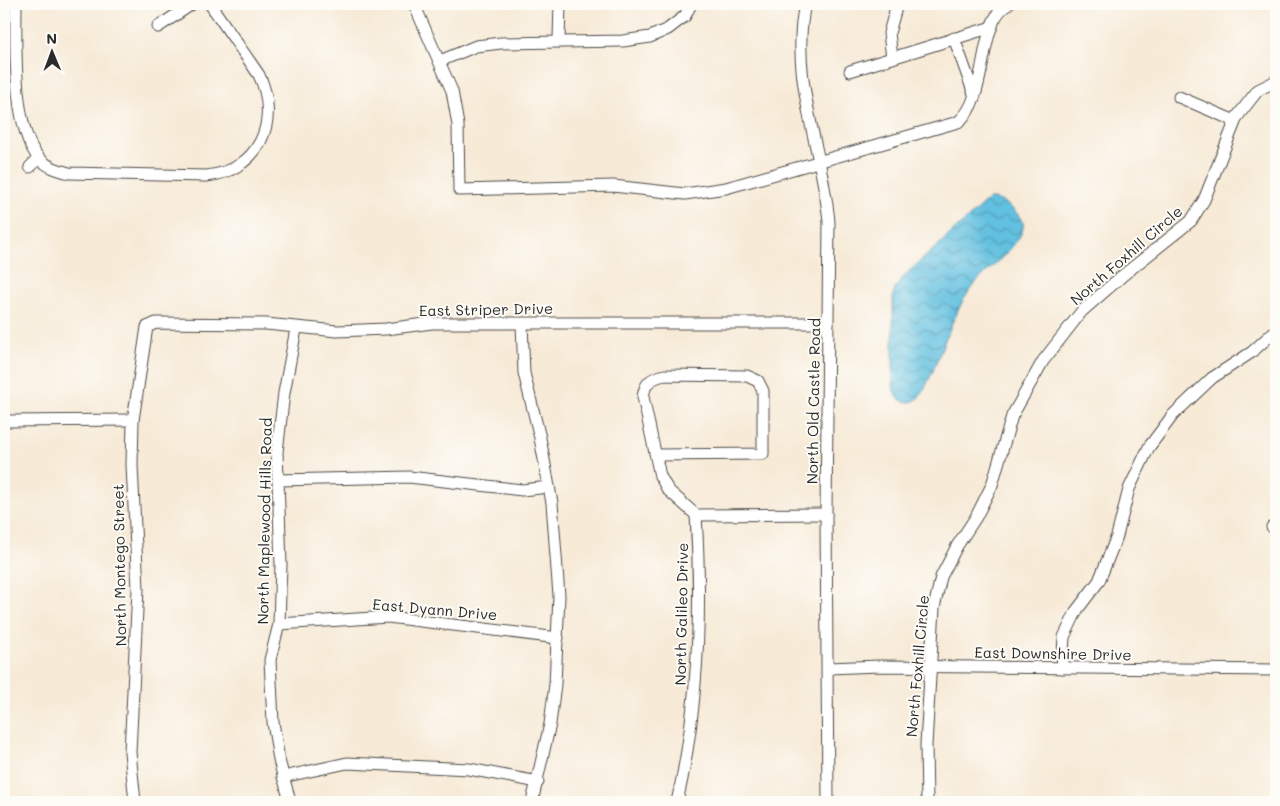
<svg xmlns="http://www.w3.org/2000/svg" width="1280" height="806" font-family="Mali,sans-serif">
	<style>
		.water { fill: url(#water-waves); stroke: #467686 }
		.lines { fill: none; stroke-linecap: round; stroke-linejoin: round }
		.minor-casing { stroke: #4a4845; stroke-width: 13 }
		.minor { stroke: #fff; stroke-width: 11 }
		.labels { text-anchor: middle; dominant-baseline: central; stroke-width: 4; stroke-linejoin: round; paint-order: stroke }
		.street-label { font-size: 15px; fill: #2b2b2b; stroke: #fdfcf7 }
	</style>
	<defs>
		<pattern id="water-waves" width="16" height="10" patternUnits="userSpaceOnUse" patternTransform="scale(1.25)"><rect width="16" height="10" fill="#62c0e0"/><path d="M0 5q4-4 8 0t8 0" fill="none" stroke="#519cb6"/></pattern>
	</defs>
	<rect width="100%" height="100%" fill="#fdfcf7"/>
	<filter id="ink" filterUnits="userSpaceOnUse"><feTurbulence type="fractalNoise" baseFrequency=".02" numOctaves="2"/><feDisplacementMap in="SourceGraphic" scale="10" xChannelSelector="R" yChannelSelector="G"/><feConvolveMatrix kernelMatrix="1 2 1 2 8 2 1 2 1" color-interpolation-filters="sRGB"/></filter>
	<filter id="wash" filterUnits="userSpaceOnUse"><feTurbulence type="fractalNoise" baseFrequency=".0096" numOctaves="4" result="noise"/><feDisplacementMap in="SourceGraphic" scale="20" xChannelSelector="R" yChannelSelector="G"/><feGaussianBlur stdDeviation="1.12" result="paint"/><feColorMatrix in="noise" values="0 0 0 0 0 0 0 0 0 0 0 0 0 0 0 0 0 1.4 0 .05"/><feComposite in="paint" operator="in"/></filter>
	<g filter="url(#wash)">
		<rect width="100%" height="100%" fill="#f7ead7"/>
		<path class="water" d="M989 199C1004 198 1017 211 1023 223 1027 241 984 272 972 287 947 320 941 364 919 398 906 408 894 399 893 385V295L895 288 905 275Z"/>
	</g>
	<g filter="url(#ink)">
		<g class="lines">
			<g class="minor-casing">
				<g id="minor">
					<path d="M16 4C16 42 12 128 39 158 47 167 58 170 69 173L206 176C259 171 281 121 259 75L210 4"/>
					<path d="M414 4 452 91 458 125 459 190 613 186 685 194 726 188 958 122C990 98 976 20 1009 4"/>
					<path d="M805 4C789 78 823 150 829 222L826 514 828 802"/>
					<path d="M158 27 192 4"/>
					<path d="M954 38 974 94"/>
					<path d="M559 40 560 4"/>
					<path d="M892 58 889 33 897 4"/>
					<path d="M440 61 476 46 501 43 623 41 650 37 668 29 685 16 691 4"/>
					<path d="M850 71 992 27"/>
					<path d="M1179 97 1235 121"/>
					<path d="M30 167 39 158"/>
					<path d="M522 324 524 373 540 438 552 503 559 596 555 684 550 724 532 802"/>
					<path d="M4 421 133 420"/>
					<path d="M656 455 763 454V391L758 381 747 376 665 375C651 378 645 382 643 397L660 476 668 490 696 515"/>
					<path d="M278 480 409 477 522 490 549 487"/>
					<path d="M696 515 826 514"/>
					<path d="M1272 527 1276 529"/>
					<path d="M279 624 388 617 558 638"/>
					<path d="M829 668 879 666 1276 670"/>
					<path d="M1062 668 1064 637 1077 610 1099 581 1117 536 1129 489 1149 447 1173 415 1212 378 1252 352 1276 330"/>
					<path d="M283 777 347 763 469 769 538 782"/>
					<path d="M135 802 130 752 138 589 132 465 133 420 147 327 156 323 266 324 337 331 386 329 432 323H828"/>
					<path d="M290 802 279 760 273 722 270 660 279 624 281 565 277 452 284 393 296 329"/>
					<path d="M677 802C699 707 702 612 696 515"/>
					<path d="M927 802 926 745 934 608 941 577 957 546 976 517 992 485 1012 416 1043 361 1082 311 1122 276 1191 221 1204 200 1237 117 1258 90 1276 81"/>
				</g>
			</g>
			<use href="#minor" class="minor"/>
		</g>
	</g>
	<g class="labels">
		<g class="street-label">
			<text transform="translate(1126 255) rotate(-41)">North Foxhill Circle</text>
			<text transform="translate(486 309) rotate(-1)">East Striper Drive</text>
			<text transform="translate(813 401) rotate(-89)">North Old Castle Road</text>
			<text transform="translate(264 521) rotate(-89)">North Maplewood Hills Road</text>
			<text transform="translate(119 565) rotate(-91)">North Montego Street</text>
			<text transform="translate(435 609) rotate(5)">East Dyann Drive</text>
			<text transform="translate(681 614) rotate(-89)">North Galileo Drive</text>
			<text transform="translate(1053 653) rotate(1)">East Downshire Drive</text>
			<text transform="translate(917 666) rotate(-85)">North Foxhill Circle</text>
		</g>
	</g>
	<rect width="1280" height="806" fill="none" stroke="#fdfcf7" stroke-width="20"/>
	<g transform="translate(52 52) rotate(359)" stroke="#fdfcf7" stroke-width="4" paint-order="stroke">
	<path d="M0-4L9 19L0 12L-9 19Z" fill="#2b2b2b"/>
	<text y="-8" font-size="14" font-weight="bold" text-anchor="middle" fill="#2b2b2b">N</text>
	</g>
</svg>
